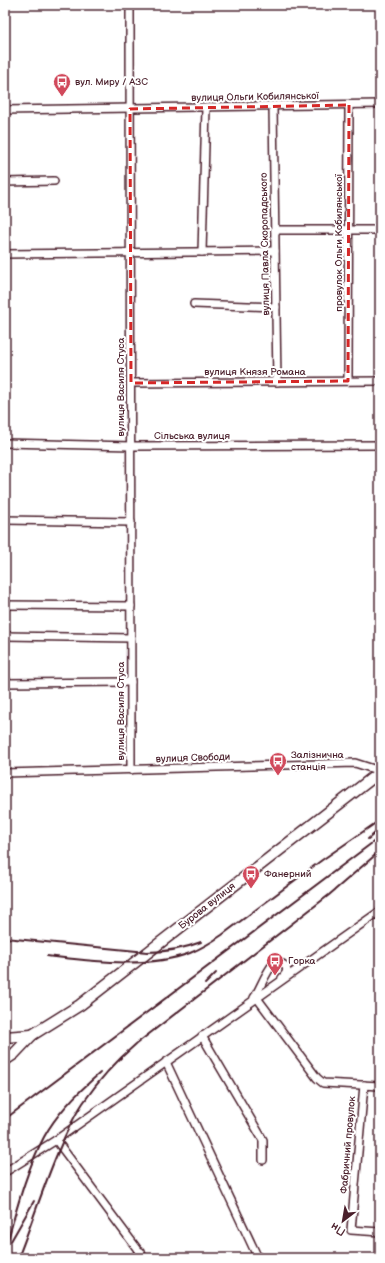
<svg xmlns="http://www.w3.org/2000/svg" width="385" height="1263" font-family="'Balsamiq Sans',sans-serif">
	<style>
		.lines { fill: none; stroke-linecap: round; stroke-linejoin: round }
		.minor-casing { stroke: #4a1f2b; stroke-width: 10 }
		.secondary-casing { stroke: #4a1f2b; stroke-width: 13 }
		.minor { stroke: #fff; stroke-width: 7 }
		.secondary { stroke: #fff; stroke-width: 10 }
		.rail { stroke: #4a1f2b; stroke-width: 2 }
		.marked { fill: none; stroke: #d62828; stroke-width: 3; stroke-dasharray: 8 5; stroke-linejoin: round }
		.labels { text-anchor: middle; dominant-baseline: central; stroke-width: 4; stroke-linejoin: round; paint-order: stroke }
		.poi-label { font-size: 10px; fill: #4a1f2b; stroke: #fff; text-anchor: start }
		.street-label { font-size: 10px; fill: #4a1f2b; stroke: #fff }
	</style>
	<rect width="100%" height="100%" fill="#fff"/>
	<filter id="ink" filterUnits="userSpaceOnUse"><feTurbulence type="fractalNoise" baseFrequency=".025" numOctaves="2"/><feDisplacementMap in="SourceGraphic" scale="8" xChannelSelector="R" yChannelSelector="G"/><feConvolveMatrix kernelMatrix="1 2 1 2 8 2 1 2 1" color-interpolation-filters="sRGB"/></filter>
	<g filter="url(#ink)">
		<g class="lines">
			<g class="minor-casing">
				<g id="minor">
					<path d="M130 5 131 770"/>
					<path d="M273 107 277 382"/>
					<path d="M5 110 380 104"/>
					<path d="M5 182 54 181"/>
					<path d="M275 230H380"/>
					<path d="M202 252 206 108"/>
					<path d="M5 254 275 251"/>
					<path d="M194 304 276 307"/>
					<path d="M348 381 349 105"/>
					<path d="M131 383 380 381"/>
					<path d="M5 443 131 446 380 445"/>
					<path d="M5 520 131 522"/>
					<path d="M5 605 131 606"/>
					<path d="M5 636 131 638"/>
					<path d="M5 683 131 682"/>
					<path d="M5 773 355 763 380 771"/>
					<path d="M254 998C261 987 265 973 274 963 286 962 291 969 282 978"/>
					<path d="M257 998 317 1078 323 1083 380 1086"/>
					<path d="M202 1036 263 1140V1160"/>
					<path d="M166 1062 258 1258"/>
					<path d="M364 1085 351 1230 380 1232"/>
					<path d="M56 1140 144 1258"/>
					<path d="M5 1172 56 1140 380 911"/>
					<path d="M133 1258 141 1252"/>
				</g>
			</g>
			<g class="secondary-casing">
				<g id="secondary">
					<path d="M5 1037 32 1035"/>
					<path d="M5 1060 14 1054 32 1035 80 1005 380 772"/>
				</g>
			</g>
			<use href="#minor" class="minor"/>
			<use href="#secondary" class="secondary"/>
			<g class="rail">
				<path d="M368 839 380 829"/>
				<path d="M5 938 147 952C166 952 183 949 201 942"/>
				<path d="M47 956C91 961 148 969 190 953 202 948 212 942 222 935L322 860 380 820"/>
				<path d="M205 984 216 973"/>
				<path d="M5 1119 380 837"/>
				<path d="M11 1241 34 1201"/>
				<path d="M5 1250C16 1212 25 1173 44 1137 57 1113 79 1091 100 1073"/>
				<path d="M18 1258C32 1223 43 1187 58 1152 65 1135 72 1119 83 1103 98 1081 115 1062 136 1044L329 895 380 851"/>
			</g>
		</g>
	</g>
	<path class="marked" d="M349 105 348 381 131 383 130 109Z"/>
	<defs>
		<g id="bus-pin" transform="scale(0.9)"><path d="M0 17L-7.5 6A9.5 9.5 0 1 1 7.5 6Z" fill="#d1495b" stroke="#fff"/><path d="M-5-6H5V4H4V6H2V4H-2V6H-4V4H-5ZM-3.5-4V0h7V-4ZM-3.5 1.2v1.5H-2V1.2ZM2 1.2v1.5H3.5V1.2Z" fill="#fff"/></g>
	</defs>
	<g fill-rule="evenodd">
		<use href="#bus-pin" x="62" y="82"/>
		<use href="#bus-pin" x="278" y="761"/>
		<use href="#bus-pin" x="251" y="874"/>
		<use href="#bus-pin" x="275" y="961"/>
	</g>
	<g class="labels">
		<g class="poi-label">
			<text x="75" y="82">вул. Миру / АЗС</text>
			<text x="291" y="755">Залізнична<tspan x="291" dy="12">станція</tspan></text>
			<text x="264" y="874">Фанерний</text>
			<text x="288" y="961">Горка</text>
		</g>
		<g class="street-label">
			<text transform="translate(255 97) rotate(-1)">вулиця Ольги Кобилянської</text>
			<text transform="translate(339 243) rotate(-90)">провулок Ольги Кобилянської</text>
			<text transform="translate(265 244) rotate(-91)">вулиця Павла Скоропадського</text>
			<text x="255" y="372">вулиця Князя Романа</text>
			<text transform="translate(121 387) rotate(-90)">вулиця Василя Стуса</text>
			<text x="192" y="436">Сільська вулиця</text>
			<text transform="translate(121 711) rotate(-90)">вулиця Василя Стуса</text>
			<text transform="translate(193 758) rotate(-2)">вулиця Свободи</text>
			<text transform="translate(207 906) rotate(-38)">Бурова вулиця</text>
			<text transform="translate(348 1145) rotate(-85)">Фабричний провулок</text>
		</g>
	</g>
	<rect width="385" height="1263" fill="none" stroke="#fff" stroke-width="20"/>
	<rect x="10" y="10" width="365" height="1243" fill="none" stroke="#4a1f2b" stroke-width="1.5" filter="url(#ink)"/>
	<g transform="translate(343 1221) rotate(211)" stroke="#ffffff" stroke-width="3" paint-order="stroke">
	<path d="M0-3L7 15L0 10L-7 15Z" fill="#4a1f2b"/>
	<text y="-6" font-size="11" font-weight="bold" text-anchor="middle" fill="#4a1f2b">Пн</text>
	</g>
</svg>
